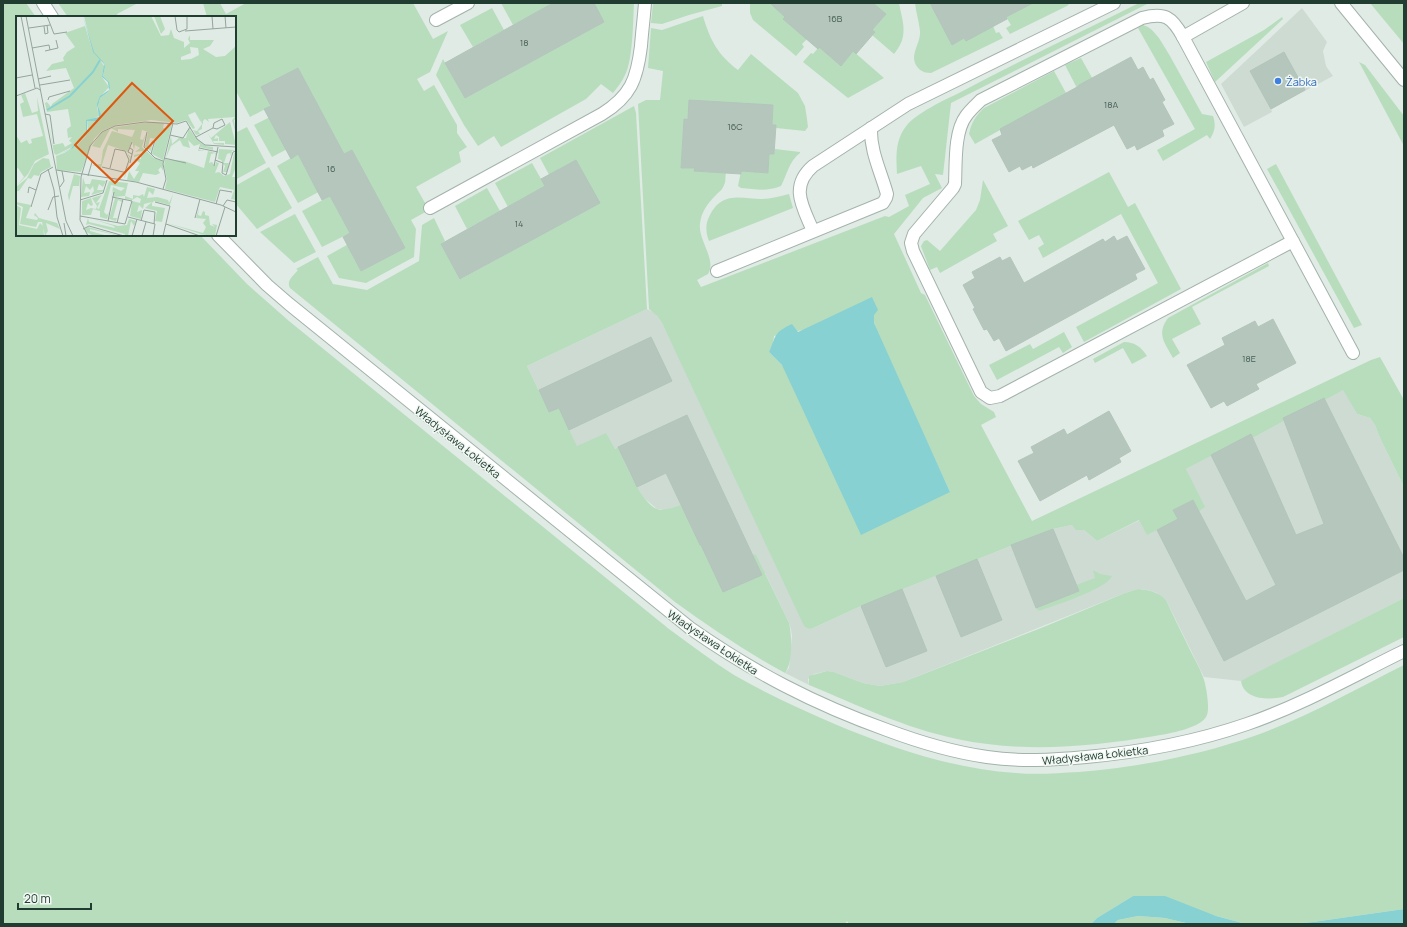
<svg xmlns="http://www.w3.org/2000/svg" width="1407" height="927" font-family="Manrope,sans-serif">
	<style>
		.built { fill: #cedbd3 }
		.green { fill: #b8ddbd; fill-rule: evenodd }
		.water { fill: #87d1d2 }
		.building { fill: #b5c6bd; stroke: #b3c5bb }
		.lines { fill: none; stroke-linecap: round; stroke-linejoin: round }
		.service-casing { stroke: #a3b3ab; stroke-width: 14 }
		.minor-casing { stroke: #a3b3ab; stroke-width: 14 }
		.service { stroke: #fff; stroke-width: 12 }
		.minor { stroke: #fff; stroke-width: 12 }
		.shop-dot { fill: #3f7fe0; stroke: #f1f8f3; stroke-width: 1.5 }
		.labels { text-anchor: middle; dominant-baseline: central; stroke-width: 3; stroke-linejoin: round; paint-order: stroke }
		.number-label { font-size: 9px; fill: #465e54 }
		.shop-label { font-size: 11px; fill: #366cbe; stroke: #f1f8f3; text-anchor: start }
		.street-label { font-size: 11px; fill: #213c31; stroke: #f1f8f3 }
		.inset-river { fill: none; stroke: #87d1d2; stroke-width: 2 }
		.inset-road { fill: none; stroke: #94a59d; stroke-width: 1 }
		.view { fill: #de580e; fill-opacity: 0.15; stroke: #de580e; stroke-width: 2 }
		.inset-edge { fill: none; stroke: #213c31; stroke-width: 2 }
	</style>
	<rect width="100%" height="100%" fill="#e0ebe5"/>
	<g class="built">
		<path d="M1302 8 1327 42 1323 51 1326 66 1333 76 1271 109 1272 112 1244 127 1221 84Z"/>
		<path d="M647 309 653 312 657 316 662 323 811 629 861 606 1053 529 1072 525 1084 530 1097 541 1140 520 1147 534 1177 519 1173 510 1193 500 1186 469 1251 434 1253 438 1284 421 1283 418 1324 398 1325 400 1343 389 1357 414 1370 418 1375 425 1380 438 1404 487V598L1241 681 1204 677 1166 600 1157 593 1148 590 1138 589 1125 593 903 682 880 686 863 683 834 672 827 671 814 674 808 679 809 685 785 673 789 668 792 636 791 630 789 623 765 573 723 592 713 572 662 509H657L644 498 637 487 618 447 615 449 577 447 559 408 549 412 527 366Z"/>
	</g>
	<g class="green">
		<path d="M3 3H26L36 17H17V235H200L247 284 289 321 669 629C691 645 712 661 734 675 767 694 802 710 837 725 895 749 954 769 1016 773 1037 775 1058 773 1079 772 1140 767 1200 755 1257 735 1307 717 1356 689 1404 665V909L1313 922 1288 924H1246L1216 916 1133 896 1097 918 1091 924H849L847 921 845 924H3Z"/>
		<path d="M58 3H138L117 14 118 17H68Z"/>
		<path d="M203 3H220L226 14 246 3H413L433 39 448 31 430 72 417 79 424 91 434 85 457 125V133L467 147 459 152 461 162 416 187 429 210 411 220 416 229 414 257 366 283 339 278 327 256 354 241 352 254 361 271 405 248 352 150 344 154 298 68 262 87 271 106 250 117 235 89V17H207Z"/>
		<path d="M501 3H549L550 5 513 25Z"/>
		<path d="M594 3H634C633 21 633 60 625 75 622 82 617 88 613 93L601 84 586 99 501 147 494 136 478 146 464 125 436 75 443 59 465 98 604 22Z"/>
		<path d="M653 3H722V6L689 15 662 24 651 23Z"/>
		<path d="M750 3H778L775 7 785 17 783 19 807 39 802 44 804 47 796 56 753 20 750 13Z"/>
		<path d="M873 3H899C903 24 909 36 894 54L872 35 875 32 872 30 886 14Z"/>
		<path d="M915 3H930L952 45 964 38 966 40 993 26 996 33 999 32 1003 38 931 73C926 73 923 72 919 69 907 56 921 45 920 31 919 22 916 12 915 3Z"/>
		<path d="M1029 3H1070L1067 6 1010 34 1006 28 1011 25 1006 17Z"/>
		<path d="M1139 3H1149L951 103 943 175 935 174 942 188 923 198 894 234 921 293 925 295 974 396 981 404 994 412 996 417 981 425 1032 521 1371 360 1380 357 1404 400V487L1380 438 1375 425 1370 418 1357 414 1343 390 1325 400 1323 398 1283 418 1284 421 1253 438 1251 435 1186 469 1205 507 1199 511 1193 500 1173 510 1178 519 1147 535 1139 520 1097 541 1084 530H1076L1072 525 1053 529 861 606 811 629 807 628 804 626 662 323 657 316 649 309 638 104 646 100H660L663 71 648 68 651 28 662 30 703 16C710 40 718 55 738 70L751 54 798 93 805 106 807 119 808 127 805 131 776 128 772 125 773 105 684 119 681 167 695 168V171L726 173C725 177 726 182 724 185 723 189 719 192 716 195 708 203 701 212 700 224 698 240 717 260 708 274L697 280 701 287 885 216 889 217 909 206 905 195 930 184 921 166 897 174C896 157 895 139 907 125 917 113 944 100 959 93 1018 61 1079 33 1139 3ZM874 315V323L877 332 950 492 782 365 769 352 773 344 774 336Z"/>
		<path d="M1370 3H1404V44Z"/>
		<path d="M492 8 504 30 473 47 460 25Z"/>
		<path d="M1282 17 1283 19 1215 82 1206 62 1264 30Z"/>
		<path d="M1143 25 1148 27 1152 30 1159 38 1170 56 1202 114 1213 116C1216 125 1215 131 1210 139L1207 135 1163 161 1157 150 1195 129 1138 28Z"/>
		<path d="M819 47 841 66 853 51 884 78 848 98 803 62 811 53 813 54Z"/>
		<path d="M1081 58 1095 83 1081 84 1079 85 1082 91 1079 92 1065 65Z"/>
		<path d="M1359 62 1365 65 1404 116V146Z"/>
		<path d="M1054 71 1066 93 975 144 969 134C971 123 976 115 984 108Z"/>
		<path d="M634 106 636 113 647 309 527 366 549 412 559 408 577 446 606 433 615 449 618 447C625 462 641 503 657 509 664 511 675 507 681 505L700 545 711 540 716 551 706 556 723 592 761 575 752 554 756 555 789 623C792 636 793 663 785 673 746 652 711 628 675 602L290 288C286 281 293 276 298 270L296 269 318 257 333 284 367 290 419 261 422 225 434 218 445 241 441 244 461 279 599 203 576 160 559 169 553 182 540 158Z"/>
		<path d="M276 114 293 146 272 157 254 125Z"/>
		<path d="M247 127 266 163 235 180V133Z"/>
		<path d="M775 149 800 152V153C789 161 787 175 781 186 767 192 755 189 741 188L738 186 741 171 768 173 769 154H774Z"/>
		<path d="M298 154 308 174 316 169 326 188 298 203 277 166Z"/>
		<path d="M532 163 545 186 508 207 495 183Z"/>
		<path d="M1276 164 1362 325 1354 328 1267 169Z"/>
		<path d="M269 167 292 208 257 229 235 203V186Z"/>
		<path d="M1109 172 1128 207 1135 203 1181 289 1084 342 1076 327 1158 283 1121 214 1043 258 1038 248 1044 244 1039 235 1029 240 1018 221Z"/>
		<path d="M983 180 1008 226 993 234 997 241 940 273 937 267 930 270 921 246 924 241 927 240 940 251 976 210 980 200Z"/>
		<path d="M487 188 500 211 467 229 455 206Z"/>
		<path d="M789 194 793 208 709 241C706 233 705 225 709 217 721 191 739 198 762 199 771 199 780 196 789 194Z"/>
		<path d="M330 196 350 233 322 247 302 211Z"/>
		<path d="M295 214 316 252 294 263 260 232Z"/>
		<path d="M1268 263 1269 266 1192 307 1201 324 1172 339 1180 353 1173 358C1165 343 1156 334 1168 318Z"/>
		<path d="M1064 332 1072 347 1063 353 1059 347 997 380 989 365 1030 344 1033 349Z"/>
		<path d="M1124 342C1135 342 1141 347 1147 356L1132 364 1123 348 1095 363 1093 359Z"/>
		<path d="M1093 570 1100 574 1112 576C1107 589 1053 606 1039 611L1036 608 1078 591 1076 585 1095 578Z"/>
		<path d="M1138 589C1150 590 1158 592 1166 600 1174 618 1183 635 1191 652 1195 660 1200 668 1203 677 1206 684 1210 708 1207 715 1203 728 1167 734 1155 736 1090 747 1022 753 957 739 905 728 857 705 809 685V676L827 671 834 672 863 683 880 686 903 682 1046 626 1125 593Z"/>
		<path d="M1404 598V637L1283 697C1268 700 1244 700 1241 681L1246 678Z"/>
		<path d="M1138 916 1165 918 1190 924H1114L1118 920Z"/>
	</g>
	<g class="water">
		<path d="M872 297 878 310 874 315V323L950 492 861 535 782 365 769 352C777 335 773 333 792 324L798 332Z"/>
		<path d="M1133 896H1165L1216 916 1246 924H1190L1165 918 1138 916 1118 920 1114 924H1091L1097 918Z"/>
		<path d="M1404 909V924H1289L1313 922Z"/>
	</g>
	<g class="building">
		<path d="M553 3H594L604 22 465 98 445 63Z"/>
		<path d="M770 3H873L886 14 872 30 875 32 856 54 853 51 841 66 819 47 818 49 783 19 785 17Z"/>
		<path d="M930 3H1033L1006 17 1007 19 966 41 964 38 952 45Z"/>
		<path d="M1284 52 1305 90 1271 109 1250 71Z"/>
		<path d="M1131 57 1138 70 1143 67 1150 80 1153 78 1165 100 1162 102 1174 124 1162 130 1164 136 1137 150 1135 145 1127 149 1114 125 1033 168 1032 165 1022 170 1020 166 1009 172 992 140 1002 135 1000 129 1079 86V85Z"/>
		<path d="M298 68 344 154 352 150 405 248 361 271 343 237 350 233 330 196 322 200 298 154 291 159 264 109 271 106 261 87Z"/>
		<path d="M689 100 773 105 772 125H776L774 154H769L768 173 741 171V174L694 171 695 168H681L684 119H688Z"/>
		<path d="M576 160 600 203 460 279 441 244 545 186 541 179Z"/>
		<path d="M1114 236 1117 241 1127 236 1145 269 1135 274 1137 279 1006 351 999 338 994 341 987 329 984 330 973 309 975 308 963 285 975 278 972 272 1000 257 1002 261 1010 257 1024 283 1103 239 1105 242Z"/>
		<path d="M1273 319 1296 363 1256 384 1259 389 1227 406 1224 401 1211 408 1187 365 1225 345 1222 338 1255 321 1258 327Z"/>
		<path d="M651 337 672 381 569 430 559 408 549 412 539 390Z"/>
		<path d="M1324 398 1404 558V570L1224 661 1157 530 1178 519 1173 510 1193 500 1246 601 1276 585 1211 455 1251 434 1296 535 1324 524 1283 418Z"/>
		<path d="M1109 411 1131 451 1119 458 1121 462 1089 480 1087 475 1040 501 1018 461 1034 453 1031 447 1064 429 1067 435Z"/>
		<path d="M687 415 762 575 723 592 701 545H700L666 473 637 487 618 447Z"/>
		<path d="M1053 529 1079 591 1036 608 1011 545Z"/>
		<path d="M977 559 1002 620 961 637 936 576Z"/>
		<path d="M902 589 927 651 886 667 861 606Z"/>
	</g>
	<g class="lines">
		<g class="service-casing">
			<g id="service">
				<path d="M1183 37 1243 3"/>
				<path d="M813 231C803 207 789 187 813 166L908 104 1114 3"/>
				<path d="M1293 241 1000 396 990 398 981 392 913 251 911 243 914 234 953 188 955 184C956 164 954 132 966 116 970 110 976 105 981 100L1142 18C1165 12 1172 17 1183 37L1353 353"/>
				<path d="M717 271 883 203 886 198 887 194C881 172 870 151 871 128"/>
			</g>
		</g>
		<g class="minor-casing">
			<g id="minor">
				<path d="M43 3 52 17"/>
				<path d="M1341 3 1404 80"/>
				<path d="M436 20 468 3"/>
				<path d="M430 208 602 114C631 96 637 79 641 46 642 32 644 17 645 3"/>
				<path d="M218 235 267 285 289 304 690 628C753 672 814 704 887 730 919 742 952 752 987 757 1020 762 1053 760 1086 757 1141 752 1195 742 1247 724 1302 705 1353 676 1404 651"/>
			</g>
		</g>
		<use href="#service" class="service"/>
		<use href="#minor" class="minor"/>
	</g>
	<circle class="shop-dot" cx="1278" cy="81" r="4"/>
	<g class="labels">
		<g class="number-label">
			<text x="835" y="18">16B</text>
			<text x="524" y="42">18</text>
			<text x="1111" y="104">18A</text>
			<text x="735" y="126">16C</text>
			<text x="331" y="168">16</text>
			<text x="519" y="223">14</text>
			<text x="1249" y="358">18E</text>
		</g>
		<g class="shop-label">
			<text x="1286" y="81">Żabka</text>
		</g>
		<g class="street-label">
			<text transform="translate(458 442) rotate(39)">Władysława Łokietka</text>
			<text transform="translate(713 642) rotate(34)">Władysława Łokietka</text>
			<text transform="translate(1095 755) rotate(-6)">Władysława Łokietka</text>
		</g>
	</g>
	<g transform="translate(16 16)">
		<rect width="220" height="220" fill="#e0ebe5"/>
		<path d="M66 0 77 36 68 0H135L145 20 153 19 155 13 158 22 168 26V32L174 27 172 23 174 19V24H198L194 30 187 33 200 41 209 40 220 30V103L218 104 220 118 216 104 219 101 192 103 193 106 189 103 187 105V109L184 103 186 108V113L182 115 184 118 180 119 177 114 181 115 186 108 179 96 172 99 179 112 177 113 170 104 161 107 135 104 100 109 86 115 78 123 65 156 41 154 40 140 48 137 60 130 70 120 72 116 71 105 82 104 85 98 82 90 84 82 92 76 94 72 91 64 87 60 89 51 88 47 84 44 88 50 86 61 93 71 84 81 81 92 83 100 70 106 71 117 58 130 40 139 38 137 31 99 37 129 47 127 49 131 56 127 53 125 56 121 52 122 51 113 55 110 52 93 31 96 29 87 31 86 35 91 36 88 58 72 50 52 30 55 31 54 36 48 48 45 47 42 51 36 59 31 49 17 69 10ZM174 31 182 32 183 39 175 43 165 44V41L175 37ZM138 0H144L149 13 145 18ZM9 77 16 97 22 95 21 81 33 138 19 145 12 158 0 170 8 161 2 152 0 153V119L5 127 11 124 13 128 16 127 15 123 27 120 21 98 7 101 4 88 8 86 5 79ZM133 106 148 107 147 112 151 113V107L156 108 147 144 136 138 140 123 134 122 132 131 134 132 136 124 137 125 135 135 129 131 132 116 126 114 124 123 127 124 130 117 126 131 138 142 147 145V155L145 151 142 154 144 157 140 159 127 157 123 166 111 164 113 155 118 163 123 155H119L124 147 118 143H125V139L118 141V139L128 137 126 135 119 136 124 132 119 129 118 134 116 125 111 137 115 141 109 161 108 162 114 143 110 135 92 129 85 152 76 149 85 148 87 134 96 115 116 121 119 114 102 113V116L95 112ZM214 106 220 129 209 128V125H203V121L200 119 198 123 202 122V125H197L198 127H208V129L198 128 191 116 195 122ZM173 112 179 121 190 130 197 131V134L184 131 183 134 189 135H182L184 128 178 130 172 124 174 132 167 130 164 124 155 130 150 142 155 120 156 128 163 122H170ZM94 113 84 132 76 130 85 117ZM203 133 220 134 216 135 215 140 214 137 211 138 208 147H213L211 156H207L209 150 205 144 202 143ZM192 135 200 137 199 140V137L195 138 193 147 196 146 199 150 200 146 203 147 199 157 203 156 208 160 214 158 218 137 220 136V151L216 161H219L220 157V184L215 183 218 174 204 171 199 186 149 173 151 163 148 150 149 143 168 145 188 152ZM27 142 33 143 35 151 25 156 23 160 18 159 15 163 12 162 3 175H0V171L11 162 18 148ZM58 158 64 160 63 175V170H57L53 185 52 179ZM67 161 69 168H74L76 163 90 165 87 171 83 168 81 174H88L86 176 75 179 78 175 77 170 74 174 70 170 68 177 74 176 73 180 65 181ZM93 165 112 167 109 180 98 181 97 174 95 183 97 171 105 175 109 172 95 169 88 196 91 199 93 196 91 203 84 201V195L77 193 75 199H66V185L75 182 77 189 75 190 72 187 70 194 75 192 80 193 81 190 76 182 86 179 80 187 84 186 81 192 83 193ZM131 171 139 173 137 179 133 175 131 182 141 181 152 184 153 187 157 178 154 189 138 185 136 187V190L149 192 146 206 139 205 141 195 129 192 136 186 128 188 127 193 123 189 121 196 126 194 125 203 114 200 116 185 124 187 125 183 121 181 116 184 109 183V180L117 183V179L123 180 127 178 128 181ZM0 180V186L15 189 10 202 21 204 22 202 18 199 19 197 23 202 41 207 44 213 30 207 32 215 29 220 26 206H22L20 211 4 208 7 191 0 188ZM99 182 106 184V186L102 184 97 202H101L100 205 93 203ZM0 189 5 192 3 209 21 213 24 207 27 210 28 220H0ZM183 192 182 199 185 200 187 195 189 196V199L193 200 194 209 199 211 196 208 201 209 199 220 182 218H185L151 207 187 217 190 211 187 207 190 203 180 202ZM72 202 73 206 99 212 98 210 76 203 102 210 111 209 110 212 113 203 120 205 118 210 115 205 112 220H109V218L73 208 70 209ZM72 211 104 220 74 213V215L92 220H77L71 216 74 220 68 213Z" fill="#b8ddbd" fill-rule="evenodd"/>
		<path d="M67 0 78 36 88 47 89 51 87 60 93 66 94 72 92 76 84 82 82 90 85 98 82 105H71V118L57 132 39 140 54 133 70 118V104L83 101 81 88 84 80 93 74 92 66 86 61 88 48 77 36Z" fill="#87d1d2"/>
		<path class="inset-river" d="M31 94 54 80 77 56 84 44"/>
		<path class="inset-road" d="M5 0 19 72M10 0 50 205 57 220M31 0 38 18 51 16M159 0 161 14 163 16 171 13V0M196 0 197 13M209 0 210 12M28 10 29 18 32 17 31 9M13 12 34 9M169 15 220 11M16 32 33 29 34 34M29 35 42 32 40 24M0 62 16 59M22 63 35 60M24 69 54 64M0 80 21 72 24 74M32 84 33 81 54 75M29 98 34 99 38 128M206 103 209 109 201 113 197 112 198 107ZM131 116 128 131 139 142 147 145M154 119 167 122 174 111M180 121 197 112M183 132 202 136M116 138 112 136 116 126M135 138 139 124M148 142 170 147M199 144 207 147 206 157 210 159 217 136 220 135M114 147 117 134 114 132M198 150 202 131M86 151 107 156H109L113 144 109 135 99 133 94 152M32 153 38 174 41 201 47 220M40 154 120 166 205 189 220 196M72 160 76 146M44 171 48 165 46 155M147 173 150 163 147 148 157 107M12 177 13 171 20 174M64 184 87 177 91 164M139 186 154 190 147 220M200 188 204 174 216 176M207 190 211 184 220 186M15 191 25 158 37 151M32 194 37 181 43 180M64 200 109 208 116 185 96 181M112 201 139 208 137 220M179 202 184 183M92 205 98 176M125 205 128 194 139 196 138 208M48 207 50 220M101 207 107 183M150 208 184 220M67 213 73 210 108 220M72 220 64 204 65 161 74 130 86 116 99 110 129 106 161 108 170 105 181 123 189 129 220 131M116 220 121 203M126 220 130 206M200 220 209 191"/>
		<path class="view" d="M116 67 157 105 99 167 59 129Z"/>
		<rect width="220" height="220" class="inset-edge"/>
	</g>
	<rect width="1407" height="927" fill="none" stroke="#213c31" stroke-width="8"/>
	<path d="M18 903v6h73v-6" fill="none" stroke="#213c31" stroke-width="2"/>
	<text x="24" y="903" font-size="12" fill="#213c31" stroke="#f1f8f3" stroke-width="3" paint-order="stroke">20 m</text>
</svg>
